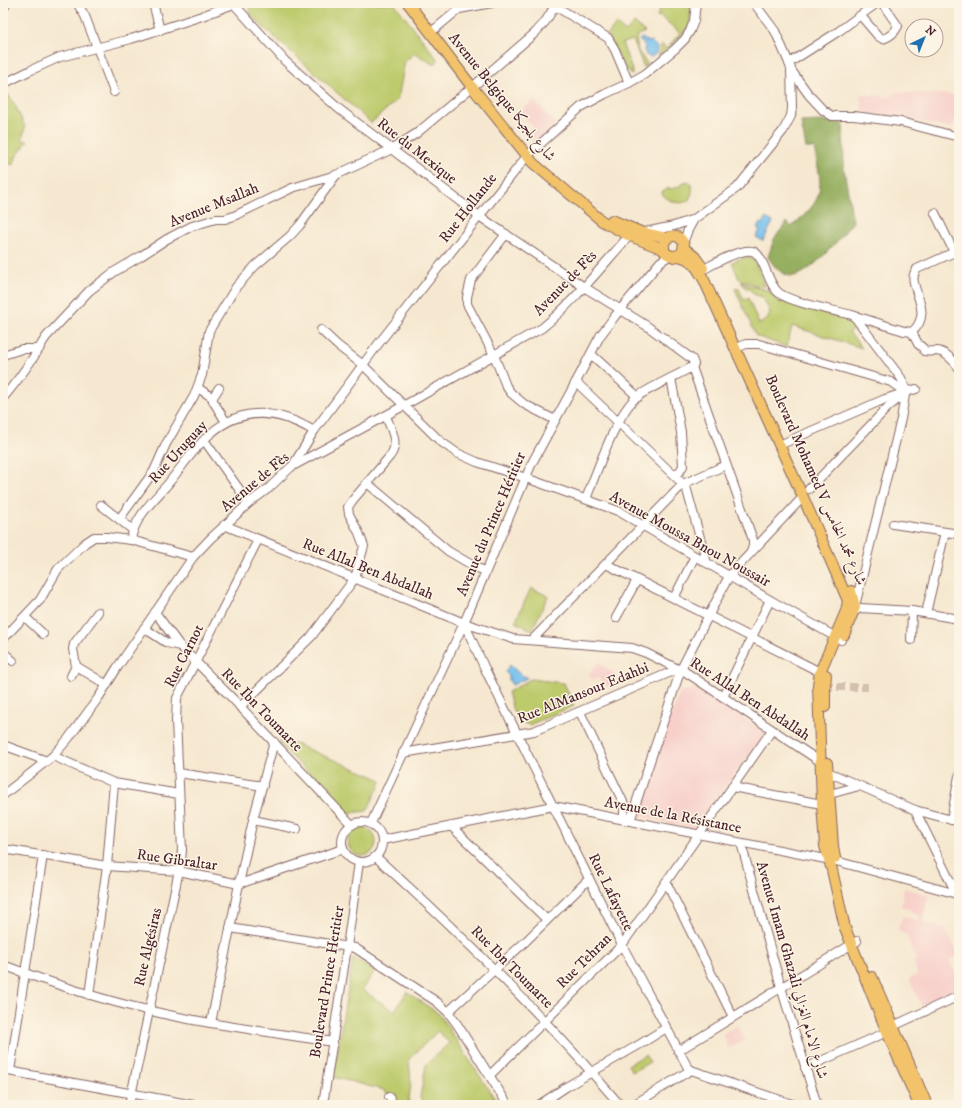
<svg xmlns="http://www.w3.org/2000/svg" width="962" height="1108" font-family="'IM FELL DW Pica',Amiri,serif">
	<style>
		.built { fill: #f7d0ca }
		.green { fill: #becb6d; stroke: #84754c }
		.forest { fill: #96af60; stroke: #706746 }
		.water { fill: #75c0ee; stroke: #60708c }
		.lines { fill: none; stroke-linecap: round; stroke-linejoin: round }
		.minor-tunnel { stroke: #d4c0af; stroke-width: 8; stroke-dasharray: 8 4; stroke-linecap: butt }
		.minor-casing { stroke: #866565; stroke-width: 10 }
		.major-casing { stroke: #866565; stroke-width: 12 }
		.minor { stroke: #fff; stroke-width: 8 }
		.major { stroke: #f2c36a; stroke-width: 10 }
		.labels { text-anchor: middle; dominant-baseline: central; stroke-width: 3; stroke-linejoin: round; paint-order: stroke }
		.street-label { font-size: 15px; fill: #4a1f2b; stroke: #fcf5e5 }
	</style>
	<rect width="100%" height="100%" fill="#fcf5e5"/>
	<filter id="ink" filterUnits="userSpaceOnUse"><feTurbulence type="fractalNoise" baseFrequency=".025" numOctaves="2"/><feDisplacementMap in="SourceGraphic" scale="8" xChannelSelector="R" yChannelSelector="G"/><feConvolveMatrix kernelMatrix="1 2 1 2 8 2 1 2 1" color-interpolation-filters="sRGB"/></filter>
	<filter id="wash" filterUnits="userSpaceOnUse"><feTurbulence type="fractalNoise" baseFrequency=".012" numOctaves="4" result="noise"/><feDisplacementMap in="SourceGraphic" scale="16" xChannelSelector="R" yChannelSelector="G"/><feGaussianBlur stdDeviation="0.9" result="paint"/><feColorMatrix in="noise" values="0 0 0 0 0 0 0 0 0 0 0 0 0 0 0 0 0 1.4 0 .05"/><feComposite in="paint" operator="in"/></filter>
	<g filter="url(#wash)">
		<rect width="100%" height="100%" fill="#f6e8d0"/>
		<g class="built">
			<path d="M897 92 958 95 956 119 951 128 862 111 860 94 890 97Z"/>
			<path d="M534 100 556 125 539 141 531 139 529 134 533 127 520 112Z"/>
			<path d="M599 662 618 678 609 688 597 677 594 680 588 675Z"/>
			<path d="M699 687 766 733 693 829 639 816 656 756 680 693Z"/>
			<path d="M904 888 929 895 922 922 945 928 959 955 949 960 959 980V987L957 988 958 991 922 1007 909 979 917 975 914 962 916 960 906 934 901 933 898 929 903 916 919 921 920 917 910 910 901 906Z"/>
			<path d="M737 1026 745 1040 729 1048 722 1034Z"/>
		</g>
		<g class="green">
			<path d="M256 3H394L438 60 434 65 415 53 405 61 398 99 371 123 251 16 249 6Z"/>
			<path d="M663 3H666L670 7 681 3H693L689 26 676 41 659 56 660 49 662 45 667 49 680 33 660 16 659 17 657 16C660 11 660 7 663 3Z"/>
			<path d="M634 23 645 32 638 35 636 38 638 51 647 63 644 68 633 40 622 43 632 70V75L626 69 607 36 616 24 626 32Z"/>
			<path d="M5 90 15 105 25 127 22 140 28 141 16 157 14 165 7 163 3 168V91Z"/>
			<path d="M688 181C695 186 692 195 688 201 679 205 669 202 662 194V192L669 188 672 189 682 185V183Z"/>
			<path d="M748 257 752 259 756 264 765 286 755 285 739 279 732 262 742 258Z"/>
			<path d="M741 282 754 287 768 290 774 296 783 301 851 321 857 326 849 332 862 348 792 326 787 347 756 336 735 289 738 287 744 300 748 298 759 324C776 317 769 308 761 296L755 295 749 288 747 289Z"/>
			<path d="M531 588 548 596 532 630 515 622Z"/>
			<path d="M531 679 564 683 574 706 529 725C512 719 513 709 508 692Z"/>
			<path d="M281 738 380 779 381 782 367 811 347 813 279 743Z"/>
			<circle cx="362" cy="842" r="14"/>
			<path d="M353 958 375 971 362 990 394 1011 407 992 439 1014 499 1105H424L420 1097 426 1065 449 1043 438 1031 409 1059 411 1084 408 1105H396L391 1097 384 1090 333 1077Z"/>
			<path d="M645 1055 650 1062 632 1072 628 1065Z"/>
		</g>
		<path class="forest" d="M823 121 843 123 844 169 853 222C842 235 809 278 791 276 780 274 774 266 768 257L774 239 787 222 791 227C826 198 823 190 814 148H806L801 122Z"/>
		<g class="water">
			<path d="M642 38 648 42 651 41 657 47C657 53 656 55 650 57L646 55 644 50 645 46 639 40Z"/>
			<path d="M766 218 773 222 763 241 756 237 760 230 757 228 760 223 763 224Z"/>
			<path d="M510 665 521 675 527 677V678L512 685 509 680V676L505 672Z"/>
		</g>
	</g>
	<g filter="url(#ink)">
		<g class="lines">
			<path class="minor-tunnel" d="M825 687H868"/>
			<g class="minor-casing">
				<g id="minor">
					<path d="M77 3 85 16 114 92"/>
					<path d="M153 3 160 30"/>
					<path d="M233 3 285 61 339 109 479 216 584 287 647 326 692 359 694 364 692 367C674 377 655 385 638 396 617 411 596 474 586 499"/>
					<path d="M548 3 555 6 608 38 615 50 629 83"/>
					<path d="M861 16 878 36 883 39C889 37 895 32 898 26L882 3"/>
					<path d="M435 29 459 9 492 3"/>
					<path d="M789 63 839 31 877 3"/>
					<path d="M791 70 809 95 823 110 832 116H854L901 122 959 137"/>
					<path d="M477 83 535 33 545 22 557 3"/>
					<path d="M3 84 29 71 60 57 131 39 202 16 236 3"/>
					<path d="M935 213 954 252"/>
					<path d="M645 232 674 226 694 219"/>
					<path d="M506 234 471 280 467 297V304L494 355 506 386 511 393 524 404 555 420"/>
					<path d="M683 243 688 230 694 219 737 188 783 131 791 116 792 108 791 69 789 63 775 31 754 3"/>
					<path d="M704 269C714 264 740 248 752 251 764 253 767 284 779 293 792 303 833 310 852 315 869 320 887 326 904 331L912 332"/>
					<path d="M854 316 901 378 906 389 901 419 855 606"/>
					<path d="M321 330 337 345 363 365 440 441 457 453 477 462 526 478 618 511 770 600 841 640"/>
					<path d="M912 332C937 310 903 284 917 269L959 250"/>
					<path d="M912 332 918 344 923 348 924 351C929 352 932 351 937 351 946 352 954 361 959 368"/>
					<path d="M739 347 746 344H759L891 382 906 393"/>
					<path d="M591 354 638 397"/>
					<path d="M3 355 22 349H39"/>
					<path d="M692 367 753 540V546L751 552"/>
					<path d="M671 378 681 432 683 466 680 471 674 475"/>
					<path d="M576 382 683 484"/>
					<path d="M198 388 213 398"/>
					<path d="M219 388 213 397V401L226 422"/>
					<path d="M3 398C15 384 25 370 35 355 40 348 42 342 47 336L89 291 114 272 141 256 167 239 192 226 216 219H225L234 216 292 188 336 175 392 149 417 133 472 87"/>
					<path d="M204 440 249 503"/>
					<path d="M784 443 885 399 916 389"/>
					<path d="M293 465 314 431 379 343 527 156 581 107 605 94 629 83 645 74 675 49 685 39 690 31 694 21 696 3"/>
					<path d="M367 483 448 551 477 568 486 571"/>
					<path d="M685 483 707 563"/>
					<path d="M809 489 889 406 902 396"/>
					<path d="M101 505 133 530"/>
					<path d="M120 518 154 471 166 444 194 396 202 375 209 331 236 287 255 266 290 236 300 225 336 175"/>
					<path d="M893 524 959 534"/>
					<path d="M224 525 464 623 513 639 632 648 646 653 678 669H681L824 764"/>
					<path d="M131 540C134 518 153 501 167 485 181 468 194 448 210 434 243 405 279 410 314 431"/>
					<path d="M606 564 820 672"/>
					<path d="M674 598 695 556"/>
					<path d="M155 612 180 646 232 698 352 825"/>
					<path d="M854 612 860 608 912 611 959 619"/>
					<path d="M926 613 945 532"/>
					<path d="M25 617 43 634"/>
					<path d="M616 618 637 580"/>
					<path d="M464 623 486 671 622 945 687 1066 691 1070 795 1105"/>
					<path d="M144 628 167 643 180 646"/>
					<path d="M3 639 40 600 58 569 85 543 94 537H106L131 540 193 557"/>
					<path d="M532 640 683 484 726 465"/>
					<path d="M911 640 912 611"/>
					<path d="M3 652 13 661"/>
					<path d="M76 666 107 685"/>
					<path d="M71 676 76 666 73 649 74 644 98 612"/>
					<path d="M723 697 770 600"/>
					<path d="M240 707 311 637 355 578 364 546 359 533 349 514 348 507 352 501 390 456C400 443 391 430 386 416"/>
					<path d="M580 712 624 804V820"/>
					<path d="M3 745 47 761"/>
					<path d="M403 753 534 731 678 669"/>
					<path d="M53 756 114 783 179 794"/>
					<path d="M828 772 915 810 959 822"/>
					<path d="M179 773 263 786"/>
					<path d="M732 787 822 804"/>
					<path d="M830 794 859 786"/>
					<path d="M3 795 53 756 68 739 99 697 117 668 193 557 210 539 249 503 269 488 291 467 405 405 542 328C575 301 601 267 629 236"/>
					<path d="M915 810 958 897"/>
					<path d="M253 820 297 829"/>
					<path d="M951 820 959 776"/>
					<path d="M630 821 681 669 729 576 803 497"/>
					<circle cx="362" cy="842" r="20"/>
					<path d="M371 823 464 623 532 463 576 382 600 336 615 316 660 262 669 256"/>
					<path d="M451 826 547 920"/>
					<path d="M382 840 553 806 836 861 957 894"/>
					<path d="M741 843 781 987 817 1105"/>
					<path d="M3 849 107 866 179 871 239 884 343 849"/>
					<path d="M376 857C462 935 544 1016 620 1105"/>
					<path d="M666 882 733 1017"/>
					<path d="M230 928 355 948 437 1002 448 1012 457 1024 508 1105"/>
					<path d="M3 965C51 983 98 999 147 1010 208 1025 271 1032 333 1042"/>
					<path d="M89 995 107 866 114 783"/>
					<path d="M448 1012 526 941 589 879"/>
					<path d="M211 1023 239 884 253 820 274 742"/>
					<path d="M893 1026 959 996"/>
					<path d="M678 1051 857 941"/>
					<path d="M805 1068 887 1032"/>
					<path d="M3 1070 194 1105"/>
					<path d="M10 1071 43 855"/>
					<path d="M490 1075 622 945 772 730"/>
					<path d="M389 1097 394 1105"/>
					<path d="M129 1105 181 861 182 850 176 721 177 698 258 540"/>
					<path d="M323 1105 347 947 359 862"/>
					<path d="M539 1105 566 1087 642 1043 666 1028"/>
					<path d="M633 1105 691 1070"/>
				</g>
			</g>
			<g class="major-casing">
				<g id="major">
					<path d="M408 3 472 87 533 163 602 221 628 235 663 249"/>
					<path d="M3 8 5 3"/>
					<path d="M612 220 641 232 667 238"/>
					<path d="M684 248 695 257 703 268"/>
					<path d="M674 257 682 253 684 245C681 234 669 233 664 243V251C670 258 675 255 682 257 693 260 699 271 704 280L803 497 846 596 848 601 846 611 820 672 818 685 822 804 825 846 832 870 845 928 887 1032 919 1105"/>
					<path d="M844 635 855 607 851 591"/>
					<path d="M825 707V687L826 675"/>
					<path d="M827 763 833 846 835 858"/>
					<path d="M872 977 927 1105"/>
				</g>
			</g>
			<use href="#minor" class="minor"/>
			<use href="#major" class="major"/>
		</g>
	</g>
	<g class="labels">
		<g class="street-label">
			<text transform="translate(502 97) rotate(51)">Avenue Belgique شارع بلجيكا</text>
			<text transform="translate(417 151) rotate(38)">Rue du Mexique</text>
			<text transform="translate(214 205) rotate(-22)">Avenue Msallah</text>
			<text transform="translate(468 208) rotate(-52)">Rue Hollande</text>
			<text transform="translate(565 283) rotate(-46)">Avenue de Fès</text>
			<text transform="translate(178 452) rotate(-48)">Rue Uruguay</text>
			<text transform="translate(816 480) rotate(66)">Boulevard Mohamed V شارع محمد الخامس</text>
			<text transform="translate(255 482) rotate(-40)">Avenue de Fès</text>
			<text transform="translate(491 524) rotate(-67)">Avenue du Prince Héritier</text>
			<text transform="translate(690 539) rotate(29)">Avenue Moussa Bnou Noussair</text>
			<text transform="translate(368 569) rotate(22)">Rue Allal Ben Abdallah</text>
			<text transform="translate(184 656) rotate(-63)">Rue Carnot</text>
			<text transform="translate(583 693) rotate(-22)">Rue AlMansour Edahbi</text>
			<text transform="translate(750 699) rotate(33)">Rue Allal Ben Abdallah</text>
			<text transform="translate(262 710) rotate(46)">Rue Ibn Toumarte</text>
			<text transform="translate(673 815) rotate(11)">Avenue de la Résistance</text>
			<text transform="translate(177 860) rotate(8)">Rue Gibraltar</text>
			<text transform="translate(611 892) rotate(64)">Rue Lafayette</text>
			<text transform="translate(148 947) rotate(-77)">Rue Algésiras</text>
			<text transform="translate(584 961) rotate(-45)">Rue Tehran</text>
			<text transform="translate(512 967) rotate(45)">Rue Ibn Toumarte</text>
			<text transform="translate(792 970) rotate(74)">Avenue Imam Ghazali شارع الامام الغزالي</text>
			<text transform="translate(327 982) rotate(-81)">Boulevard Prince Heritier</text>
		</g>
	</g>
	<rect width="962" height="1108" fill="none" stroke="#fcf5e5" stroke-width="16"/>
	<g transform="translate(924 38) rotate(43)"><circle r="19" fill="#fcf5e5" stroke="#b59f9b"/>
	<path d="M0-3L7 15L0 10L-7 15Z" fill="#1f6fb2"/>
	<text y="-6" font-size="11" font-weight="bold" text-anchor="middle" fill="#4a1f2b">N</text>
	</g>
</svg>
